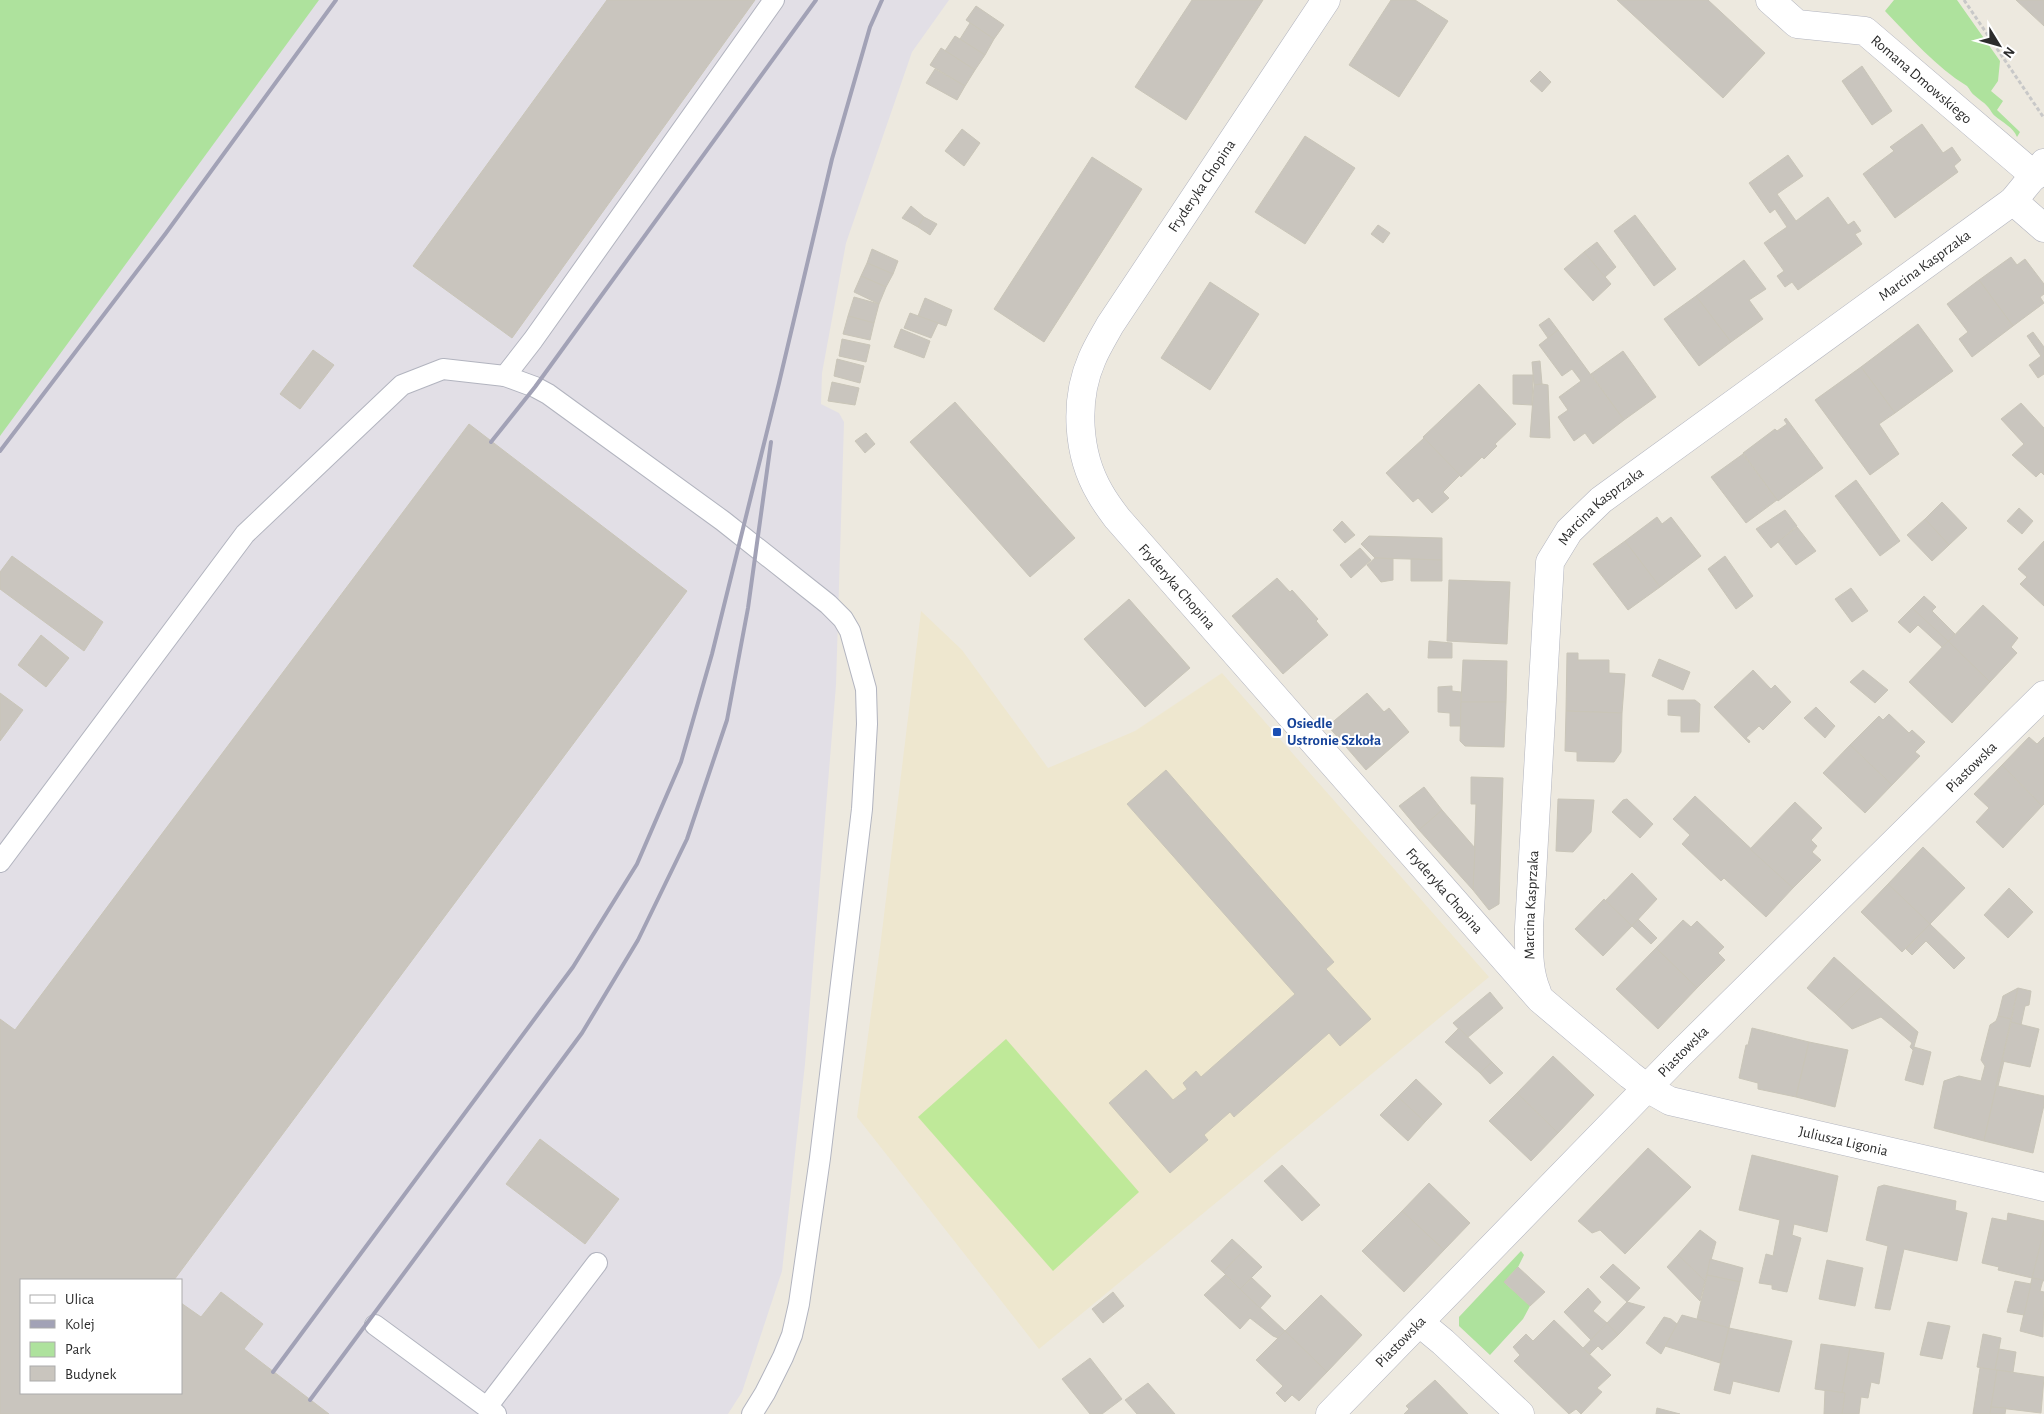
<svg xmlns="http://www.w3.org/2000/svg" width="2044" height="1414" font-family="'Alegreya Sans',sans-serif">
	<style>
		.industrial { fill: #e2dfe6; fill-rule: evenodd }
		.education { fill: #eee7cf }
		.green { fill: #aee29d }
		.pitch { fill: #bfe999 }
		.building { fill: #c9c5be; stroke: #c9c5b8 }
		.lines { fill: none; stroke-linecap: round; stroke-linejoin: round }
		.service-casing { stroke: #b2b4bf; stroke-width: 22 }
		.minor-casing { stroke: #b2b4bf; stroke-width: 29 }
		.path { stroke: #c8c8c8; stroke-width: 3; stroke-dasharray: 4 2.5; stroke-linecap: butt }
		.service { stroke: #fff; stroke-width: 20 }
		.minor { stroke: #fff; stroke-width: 28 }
		.rail { stroke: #a2a2b6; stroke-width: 4 }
		.transit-dot { fill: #1a4fb4; stroke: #fff; stroke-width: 2 }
		.labels { text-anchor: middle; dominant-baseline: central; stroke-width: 4; stroke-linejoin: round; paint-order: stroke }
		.street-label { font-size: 15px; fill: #2c2c2c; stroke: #fff }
		.transit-label { font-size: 15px; font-weight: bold; fill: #164399; stroke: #fff; text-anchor: start }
	</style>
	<rect width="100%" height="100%" fill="#ede9df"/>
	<path class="industrial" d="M0 0H949L912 52 846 243 822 373 821 404 839 413 844 422 836 685 805 1064 782 1271 742 1392 728 1414H0ZM21 1280H181V1393H21Z"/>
	<path class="education" d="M921 611 962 650 1048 768 1135 731 1222 673 1489 977 1039 1349 857 1117 881 940Z"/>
	<g class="green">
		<path d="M0 0H319L0 436Z"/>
		<path d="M1894 0H1957L2000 61 1998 81 1991 91 2003 101 1997 110 2020 132 2017 137C2013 127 2003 123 1995 116 1992 114 1991 110 1988 107 1984 102 1978 99 1974 95 1971 93 1970 89 1967 86 1936 67 1910 37 1885 11Z"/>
		<path d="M1521 1251 1524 1255 1518 1267 1504 1282 1530 1306 1523 1319 1490 1355 1459 1326V1317Z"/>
	</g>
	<path class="pitch" d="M1006 1039 1139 1192 1053 1271 918 1117Z"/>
	<g class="building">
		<path d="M607 0H755L512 338 413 266Z"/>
		<path d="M1192 0H1263L1186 120 1135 87Z"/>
		<path d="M1391 0H1415L1448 21 1399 97 1349 65Z"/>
		<path d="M1617 0H1708L1765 53 1723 98Z"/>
		<path d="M2016 0H2044V26Z"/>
		<path d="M976 6 1004 25 994 39 966 20Z"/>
		<path d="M970 23 994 39 985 55 960 39Z"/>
		<path d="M955 36 985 55 975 70 945 51Z"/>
		<path d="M941 48 975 70 965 86 930 65Z"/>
		<path d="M1862 66 1892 111 1872 125 1842 81Z"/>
		<path d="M935 69 965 86 957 100 926 83Z"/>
		<path d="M1540 71 1551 82 1542 92 1530 81Z"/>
		<path d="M1922 124 1943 153 1952 147 1961 160 1954 166 1958 172 1895 218 1863 174 1894 151 1890 147Z"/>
		<path d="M962 129 980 143 964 166 945 151Z"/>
		<path d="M1305 136 1355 168 1305 244 1255 212Z"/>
		<path d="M1788 155 1803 176 1777 194 1796 221 1828 197 1848 225 1854 221 1861 231 1855 234 1862 244 1798 290 1792 282 1785 287 1777 276 1784 271 1764 243 1787 227 1775 209 1770 213 1749 183Z"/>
		<path d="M1092 157 1142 189 1044 342 994 309Z"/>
		<path d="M911 206 924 217 918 227 902 218Z"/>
		<path d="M1635 215 1676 269 1654 286 1614 231Z"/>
		<path d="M924 217 937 224 930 235 918 227Z"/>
		<path d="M1378 225 1390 233 1383 243 1371 234Z"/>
		<path d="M1597 242 1616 267 1605 277 1584 252Z"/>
		<path d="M872 249 898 261 893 274 867 263Z"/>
		<path d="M1584 252 1611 284 1593 301 1564 269Z"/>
		<path d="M2011 257 2017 265 2025 259 2044 284V294L2040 297 2044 303 2013 326 1979 280Z"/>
		<path d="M1744 260 1766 289 1749 300 1763 319 1731 342 1696 296Z"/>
		<path d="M867 263 893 274 886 287 861 276Z"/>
		<path d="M861 276 886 287 879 304 854 292Z"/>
		<path d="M1979 280 2013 326 1972 357 1959 339 1968 332 1947 304Z"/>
		<path d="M1210 282 1259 314 1210 390 1161 358Z"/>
		<path d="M1696 296 1731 342 1699 366 1664 319Z"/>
		<path d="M854 297 879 304 874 323 848 316Z"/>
		<path d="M925 298 952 310 946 326 918 316Z"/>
		<path d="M910 313 938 323 931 338 904 328Z"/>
		<path d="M848 316 874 323 870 340 843 334Z"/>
		<path d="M1549 318 1558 330 1548 338 1539 325Z"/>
		<path d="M1918 324 1953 371 1895 413 1861 367Z"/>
		<path d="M901 329 930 341 924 358 894 347Z"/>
		<path d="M1558 330 1624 420 1593 444 1585 433 1574 441 1558 417 1568 410 1559 397 1581 381 1572 369 1562 376 1539 345Z"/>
		<path d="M2033 332 2044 347V374L2038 378 2029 365 2041 356 2027 336Z"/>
		<path d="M842 339 870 345 866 362 839 356Z"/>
		<path d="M313 350 334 365 300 409 280 394Z"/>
		<path d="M1623 351 1656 397 1624 420 1591 374Z"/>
		<path d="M837 359 864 366 860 383 834 376Z"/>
		<path d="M1540 361 1542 384 1534 385 1532 362Z"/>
		<path d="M1861 367 1895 413 1879 424 1899 454 1870 475 1815 400Z"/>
		<path d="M1513 375H1533L1532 405 1513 404Z"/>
		<path d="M832 382 859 388 855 405 828 401Z"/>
		<path d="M1479 384 1516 424 1495 444 1497 446 1484 459 1482 457 1461 477 1423 437Z"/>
		<path d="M1542 384 1548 385 1550 438 1530 437 1534 385Z"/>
		<path d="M955 402 1075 538 1030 577 910 442Z"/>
		<path d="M2021 403 2044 428V475L2041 472 2036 477 2012 455 2024 444 2001 419Z"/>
		<path d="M1786 418 1823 468 1778 501 1743 453 1775 429 1777 431 1787 424 1784 420Z"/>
		<path d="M469 424 687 591 174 1280H21V1393H181V1303L201 1317 221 1292 263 1324 244 1349 329 1414H0V1019L15 1030Z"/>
		<path d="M866 433 875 444 865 453 855 441Z"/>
		<path d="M1424 438 1460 475 1443 492 1449 498 1432 513 1418 498 1413 502 1386 473Z"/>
		<path d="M1743 454 1777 500 1746 523 1711 477Z"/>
		<path d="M1856 480 1900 541 1880 556 1835 496Z"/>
		<path d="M1942 502 1967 528 1949 545 1925 519Z"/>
		<path d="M2019 508 2033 521 2022 534 2007 521Z"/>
		<path d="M1785 510 1797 526 1771 548 1756 529Z"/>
		<path d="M1657 517 1662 524 1671 517 1701 556 1660 587 1625 541Z"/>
		<path d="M1925 519 1949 545 1932 561 1907 535Z"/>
		<path d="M1342 521 1355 535 1345 543 1333 530Z"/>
		<path d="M1797 527 1816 551 1796 565 1778 542Z"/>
		<path d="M1369 536 1442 538V560L1375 558 1361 544Z"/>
		<path d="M1625 541 1660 587 1628 610 1593 564Z"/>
		<path d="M2044 541V606L2020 584 2027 577 2018 569Z"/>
		<path d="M1360 548 1371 560 1351 578 1340 565Z"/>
		<path d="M12 556 103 622 84 651 0 589V572Z"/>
		<path d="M1725 556 1753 596 1736 609 1708 569Z"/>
		<path d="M1375 558 1393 559V580L1381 582 1367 565Z"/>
		<path d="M1411 559 1442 560V581H1411Z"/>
		<path d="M1277 578 1290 592 1292 590 1318 619 1316 621 1328 635 1283 674 1232 616Z"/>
		<path d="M1449 580 1510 582 1507 644 1447 641Z"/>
		<path d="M1851 588 1868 611 1852 622 1835 599Z"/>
		<path d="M1924 596 1936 607 1932 611 1955 634 1948 642 1912 608Z"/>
		<path d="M1129 599 1190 668 1145 707 1084 639Z"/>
		<path d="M1983 605 2018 638 2011 647 2017 653 1990 682 1948 642Z"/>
		<path d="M1912 608 1948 641 1942 647 1918 625 1910 633 1898 622Z"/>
		<path d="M41 635 69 658 46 687 18 665Z"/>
		<path d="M1429 641 1452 643V658H1428Z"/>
		<path d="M1948 641 1990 682 1952 723 1909 682Z"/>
		<path d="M1567 653H1578V660H1609V673L1625 674 1622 713 1566 711Z"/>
		<path d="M1659 659 1690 672 1683 690 1652 676Z"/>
		<path d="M1463 660 1507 661 1506 702H1461Z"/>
		<path d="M1753 670 1771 689 1775 685 1791 702 1763 730 1759 726 1746 738 1750 741 1749 743 1714 707Z"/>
		<path d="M1863 670 1888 690 1875 703 1850 682Z"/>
		<path d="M1452 686V691L1461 692V726H1450V713L1438 712V687Z"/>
		<path d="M0 693 23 710 0 741Z"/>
		<path d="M1367 693 1384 712 1389 708 1409 732 1366 770 1328 726Z"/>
		<path d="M1668 700H1695L1700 704 1699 732H1681V716L1668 715Z"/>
		<path d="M1461 702H1506L1504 747 1465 746 1460 741Z"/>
		<path d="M1816 707 1835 726 1825 738 1804 718Z"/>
		<path d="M1566 711 1622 713 1621 752 1614 762 1577 761V752L1565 751Z"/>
		<path d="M1889 714 1909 733 1912 730 1925 742 1915 752 1920 756 1892 785 1850 745 1879 716 1883 720Z"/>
		<path d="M2029 737 2037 744 2044 737V804L2042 806 2002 765Z"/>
		<path d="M1850 745 1892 785 1865 813 1823 773Z"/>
		<path d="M2002 765 2042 806 2003 848 1976 822 1989 808 1974 794Z"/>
		<path d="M1166 770 1334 962 1326 969 1371 1019 1340 1046 1329 1033 1234 1117 1230 1112 1204 1135 1208 1140 1170 1173 1109 1103 1146 1070 1173 1100 1187 1089 1183 1083 1196 1071 1201 1077 1295 994 1127 804Z"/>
		<path d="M1471 777 1503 778 1499 904 1489 910 1473 890 1476 804H1471Z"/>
		<path d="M1424 787 1442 810 1419 830 1399 806Z"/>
		<path d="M1695 796 1793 888 1766 917 1724 878 1721 881 1682 844 1690 835 1673 819Z"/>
		<path d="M1558 799 1594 800 1591 832 1573 852 1556 851Z"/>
		<path d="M1627 799 1653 824 1640 838 1612 812 1623 800Z"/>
		<path d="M1795 802 1822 828 1811 840 1817 846 1812 852 1821 860 1793 888 1750 849Z"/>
		<path d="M1442 810 1475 848 1473 890 1419 830Z"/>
		<path d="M1923 847 1965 888 1930 924 1888 884Z"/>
		<path d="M1632 873 1657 899 1632 926 1605 901Z"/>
		<path d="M1888 884 1930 924 1902 952 1861 912Z"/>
		<path d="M2009 888 2033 912 2008 938 1984 915Z"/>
		<path d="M1604 899 1632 926 1603 956 1575 929Z"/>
		<path d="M1638 919 1657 938 1651 944 1632 926Z"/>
		<path d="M1683 920 1691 927 1697 921 1724 947 1718 953 1725 960 1697 988 1656 948Z"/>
		<path d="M1930 924 1965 958 1954 969 1926 941 1912 955 1906 949Z"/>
		<path d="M1656 948 1697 988 1658 1029 1616 989Z"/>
		<path d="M1834 957 1864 984 1835 1013 1807 988Z"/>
		<path d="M1864 984 1918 1032 1913 1050 1910 1047 1912 1043 1881 1017 1852 1029 1835 1013Z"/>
		<path d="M2018 988 2011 1019 1998 1016 2003 996Z"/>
		<path d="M2018 988 2031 991 2029 1005 2025 1006 2021 1025 2011 1022Z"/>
		<path d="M1490 992 1503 1008 1467 1038 1453 1023Z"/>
		<path d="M1998 1016 2011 1019 1984 1141 1934 1128 1944 1081 1959 1076 1981 1081 1985 1066 1981 1060 1990 1025 1996 1021Z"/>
		<path d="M2011 1022 2039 1029 2030 1067 2002 1061Z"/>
		<path d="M1459 1028 1492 1062 1480 1073 1445 1042Z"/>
		<path d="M1752 1028 1809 1042 1796 1097 1758 1089V1083L1739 1078 1746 1045H1748Z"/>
		<path d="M1809 1042 1848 1050 1835 1107 1796 1097Z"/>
		<path d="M1914 1047 1931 1052 1923 1085 1905 1080Z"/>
		<path d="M1553 1056 1594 1095 1558 1133 1517 1093Z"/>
		<path d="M2002 1061H2004L1998 1086 2044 1096V1105L2033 1153 1984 1141Z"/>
		<path d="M1492 1062 1503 1073 1490 1084 1480 1073Z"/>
		<path d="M1416 1079 1442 1104 1425 1122 1398 1097Z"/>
		<path d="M1517 1093 1558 1133 1531 1161 1489 1121Z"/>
		<path d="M1398 1097 1425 1122 1408 1141 1380 1115Z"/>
		<path d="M540 1139 619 1199 585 1244 506 1184Z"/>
		<path d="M1648 1148 1691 1187 1625 1254 1600 1230 1592 1233 1578 1221Z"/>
		<path d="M1752 1155 1838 1176 1827 1232 1794 1224 1792 1235 1801 1238 1787 1292 1772 1289V1285L1759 1283 1766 1254 1773 1256 1780 1220 1739 1210Z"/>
		<path d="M1282 1165 1320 1205 1302 1221 1264 1181Z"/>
		<path d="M1429 1183 1470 1223 1444 1250 1402 1211Z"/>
		<path d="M1884 1185 1956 1201 1955 1210 1967 1213 1957 1261 1904 1249 1890 1310 1875 1308 1888 1246 1866 1240 1878 1187Z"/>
		<path d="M1402 1211 1444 1250 1404 1292 1362 1251Z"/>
		<path d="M2008 1213 2044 1221V1230L2032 1278 1998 1270 1999 1267 1982 1263 1992 1218 2007 1221Z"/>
		<path d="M1700 1230 1716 1242 1705 1281 1678 1255Z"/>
		<path d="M2044 1230V1281L2032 1278Z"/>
		<path d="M1232 1239 1244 1250 1223 1272 1211 1261Z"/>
		<path d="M1244 1250 1262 1267 1240 1289 1223 1272Z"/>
		<path d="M1678 1255 1705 1281 1700 1301 1667 1267Z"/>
		<path d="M1710 1259 1743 1268 1740 1282 1707 1275Z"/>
		<path d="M1827 1260 1863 1268 1855 1306 1819 1299Z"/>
		<path d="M1613 1264 1640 1288 1627 1302 1600 1277Z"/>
		<path d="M1518 1267 1545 1292 1530 1306 1504 1282Z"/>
		<path d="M1225 1275 1285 1331 1278 1338 1273 1336 1250 1318 1240 1329 1204 1295Z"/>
		<path d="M1707 1275 1740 1282 1729 1328 1697 1319Z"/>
		<path d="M1252 1278 1271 1296 1260 1308 1240 1289Z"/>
		<path d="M2032 1278 2043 1280 2040 1291 2044 1292 2043 1337 2020 1331Z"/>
		<path d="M2015 1281 2031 1284 2024 1315 2007 1312Z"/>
		<path d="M1588 1288 1601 1302 1593 1311 1607 1323 1591 1340 1564 1312Z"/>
		<path d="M1113 1292 1124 1306 1103 1323 1092 1309Z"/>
		<path d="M1321 1295 1362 1335 1327 1372 1285 1331Z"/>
		<path d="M1627 1302 1645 1307 1618 1335 1607 1323Z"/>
		<path d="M1682 1315 1729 1328 1720 1363 1665 1346Z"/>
		<path d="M1664 1317 1671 1319 1677 1324 1661 1354 1646 1343Z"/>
		<path d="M1554 1320 1611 1375 1597 1388 1602 1392 1581 1414 1576 1409 1569 1414 1514 1361 1520 1355 1513 1347 1526 1334 1533 1341Z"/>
		<path d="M1928 1322 1950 1326 1942 1359 1920 1355Z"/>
		<path d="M1607 1323 1618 1335 1602 1350 1598 1346 1590 1354 1583 1348Z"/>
		<path d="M1729 1328 1792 1341 1779 1392 1733 1381 1730 1394 1714 1390Z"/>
		<path d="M1285 1331 1327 1372 1299 1401 1292 1395 1285 1402 1276 1393 1283 1386 1256 1360Z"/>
		<path d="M1983 1334 2001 1338 1995 1370 1977 1367Z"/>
		<path d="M1821 1344 1850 1348 1842 1393 1815 1389Z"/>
		<path d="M1850 1348 1884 1353 1879 1384 1871 1382 1868 1398 1861 1397 1859 1414H1842L1845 1393H1842Z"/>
		<path d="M1999 1349 2016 1352 2013 1372 1995 1370Z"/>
		<path d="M1090 1358 1122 1399 1102 1414H1090L1062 1379Z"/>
		<path d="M1980 1368 1997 1370 1990 1414H1973Z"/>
		<path d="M1997 1370 2044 1377 2041 1413 1991 1407Z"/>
		<path d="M1435 1380 1468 1414H1404L1409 1409 1406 1406Z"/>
		<path d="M1148 1383 1169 1407 1175 1414H1137L1125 1400Z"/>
		<path d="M1825 1390 1845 1393 1842 1414H1824Z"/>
		<path d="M1991 1407 2006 1408 2005 1414H1990Z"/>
		<path d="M1657 1408 1680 1414H1656Z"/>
	</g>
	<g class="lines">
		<g class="service-casing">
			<g id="service">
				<path d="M505 376 533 340 774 0"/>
				<path d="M0 862 245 534 402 385 443 369 505 376 535 387 548 394 723 521 828 604 843 619 850 631 866 689 867 724 862 809 820 1158 799 1304 792 1335 783 1357 765 1393 752 1414"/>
				<path d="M375 1325 496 1414"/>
				<path d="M487 1407 597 1263"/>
			</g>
		</g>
		<g class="minor-casing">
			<g id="minor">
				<path id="s1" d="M1326 0 1110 325C1104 336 1097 347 1092 359 1074 400 1077 454 1100 493 1105 502 1111 510 1117 518L1540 999 1630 1075 1647 1088 1670 1101 2044 1187"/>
				<path id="s2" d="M1770 0 1797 24 1865 31 2035 176"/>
				<path d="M2013 201 2044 228"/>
				<path id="s3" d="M1537 992C1528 971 1529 950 1529 927L1550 562 1569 531 1601 500 2013 201 2044 163"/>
				<path d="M1420 1323 1443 1342 1520 1414"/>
				<path id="s4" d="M1330 1414 1677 1057 2044 695"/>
			</g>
		</g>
		<path class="path" d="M1964 0 2044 118"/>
		<use href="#service" class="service"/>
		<use href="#minor" class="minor"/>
		<g class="rail">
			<path d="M491 442 535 387 816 0"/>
			<path d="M0 451 166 233 336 0"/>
			<path d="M273 1372 573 967 637 864 681 762 712 654 779 383 832 159 870 27 882 0"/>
			<path d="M310 1400 582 1033 638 940 687 839 727 720 748 608 771 442"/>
		</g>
	</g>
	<rect class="transit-dot" x="1272" y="727" width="10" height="10" rx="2.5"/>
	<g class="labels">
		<g class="street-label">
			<text stroke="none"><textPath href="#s2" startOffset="179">Romana Dmowskiego</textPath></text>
			<text transform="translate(1202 186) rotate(-56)">Fryderyka Chopina</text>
			<text stroke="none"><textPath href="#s3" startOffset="912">Marcina Kasprzaka</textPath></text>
			<text stroke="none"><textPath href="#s3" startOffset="508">Marcina Kasprzaka</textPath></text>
			<text stroke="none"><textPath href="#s1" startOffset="689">Fryderyka Chopina</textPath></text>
			<text stroke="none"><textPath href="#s4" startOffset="911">Piastowska</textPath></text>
			<text stroke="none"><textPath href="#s1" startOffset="1094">Fryderyka Chopina</textPath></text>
			<text stroke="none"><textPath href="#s3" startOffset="88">Marcina Kasprzaka</textPath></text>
			<text stroke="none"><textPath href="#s4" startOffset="506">Piastowska</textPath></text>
			<text stroke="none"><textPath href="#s1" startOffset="1582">Juliusza Ligonia</textPath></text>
			<text stroke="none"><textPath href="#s4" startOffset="101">Piastowska</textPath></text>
		</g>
		<g class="transit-label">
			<text x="1287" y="723">Osiedle<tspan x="1287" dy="17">Ustronie Szkoła</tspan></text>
		</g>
	</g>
	<rect x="20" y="1279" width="162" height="115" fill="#ffffff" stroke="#ababab"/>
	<rect x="30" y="1295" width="25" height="8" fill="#ffffff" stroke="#ababab"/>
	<text x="65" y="1304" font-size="15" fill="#2c2c2c">Ulica</text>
	<rect x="30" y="1320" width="25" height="8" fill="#a2a2b6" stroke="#ababab"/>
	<text x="65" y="1329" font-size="15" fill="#2c2c2c">Kolej</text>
	<rect x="30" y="1342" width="25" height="15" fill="#aee29d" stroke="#ababab"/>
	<text x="65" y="1354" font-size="15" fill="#2c2c2c">Park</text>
	<rect x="30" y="1366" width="25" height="15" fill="#c9c5be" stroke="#ababab"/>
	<text x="65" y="1379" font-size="15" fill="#2c2c2c">Budynek</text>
	<g transform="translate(1999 45) rotate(127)" stroke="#ffffff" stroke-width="4" paint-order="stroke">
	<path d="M0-4L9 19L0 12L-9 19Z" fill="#2c2c2c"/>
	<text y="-8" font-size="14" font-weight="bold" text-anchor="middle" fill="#2c2c2c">N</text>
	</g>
</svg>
